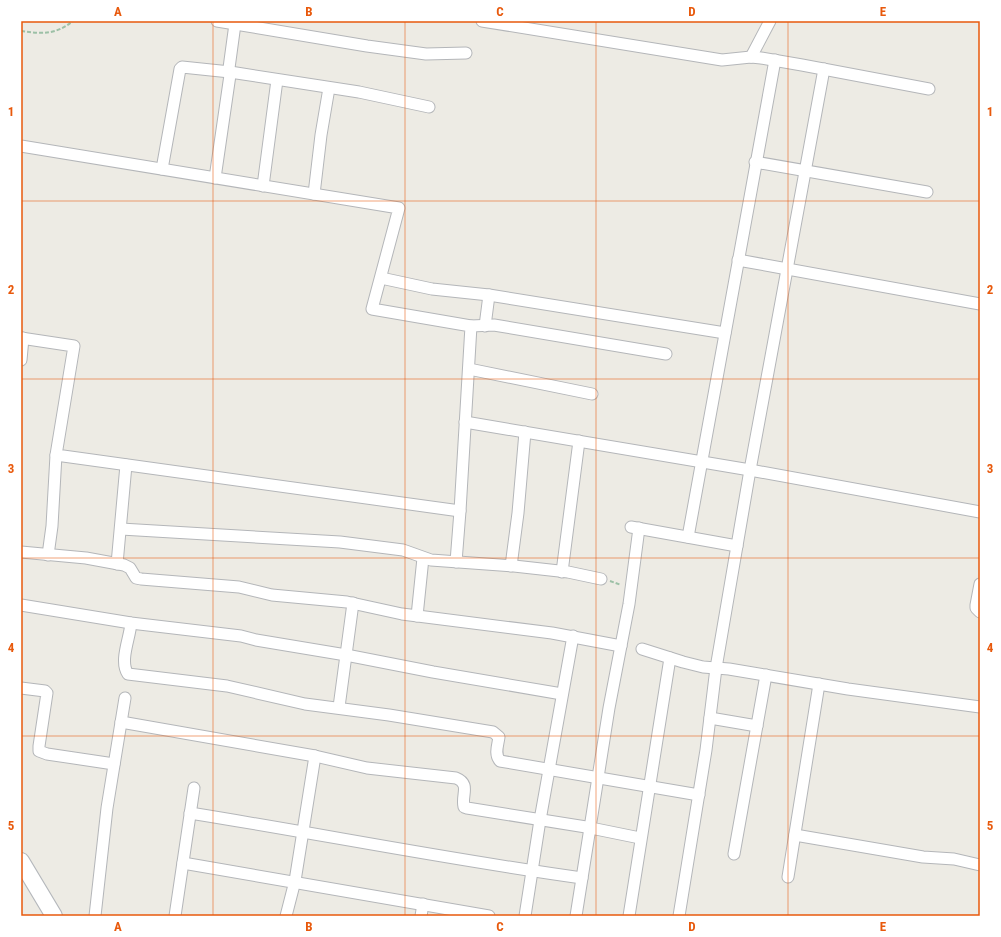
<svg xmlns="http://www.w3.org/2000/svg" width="1001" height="937" font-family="'Roboto Condensed',sans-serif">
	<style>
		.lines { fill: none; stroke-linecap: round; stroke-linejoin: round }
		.street-casing { stroke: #b4b6b9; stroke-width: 13 }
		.secondary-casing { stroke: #b5b8bc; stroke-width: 18 }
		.path { stroke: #9cc0a6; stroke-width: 2; stroke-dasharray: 4 2; stroke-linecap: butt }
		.street { stroke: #fff; stroke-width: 11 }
		.secondary { stroke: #fff; stroke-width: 16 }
		.grid { fill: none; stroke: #e8590c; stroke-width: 1; stroke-opacity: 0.55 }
		.neatline { fill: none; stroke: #e8590c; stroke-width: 1.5 }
		.grid-label { font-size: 13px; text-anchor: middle; font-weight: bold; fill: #e8590c }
	</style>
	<rect width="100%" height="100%" fill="#edebe4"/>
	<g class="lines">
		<g class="street-casing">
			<g id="street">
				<path d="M217 21 367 46 426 54 466 53"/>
				<path d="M482 21 722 60 751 57 761 58 802 65 929 89"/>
				<path d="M751 57 770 21"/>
				<path d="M21 146 399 208 372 309 471 326 460 511 56 455 74 346 21 338"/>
				<path d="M755 162 927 192"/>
				<path d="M162 169 180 69 182 67 230 72 359 92 429 107"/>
				<path d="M215 178 230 75 229 68 235 24"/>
				<path d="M263 186 277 80"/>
				<path d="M314 194 321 135 329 88"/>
				<path d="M738 260 980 304"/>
				<path d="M381 278 432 289 489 295 725 333"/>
				<path d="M471 326 494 325 666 354"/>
				<path d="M485 326 489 295"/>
				<path d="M21 360 23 338"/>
				<path d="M469 369 592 394"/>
				<path d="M465 422 750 470 980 512"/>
				<path d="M631 527 737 546"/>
				<path d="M121 529 340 542 403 550 431 560 514 566 568 572 601 579"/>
				<path d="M688 537 775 60"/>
				<path d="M21 552 86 558 124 565 130 568 136 578 141 579 239 587 272 595 347 602 402 614 552 633 621 646"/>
				<path d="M48 555 52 526 56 455"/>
				<path d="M456 562 460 511"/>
				<path d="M117 564 126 465"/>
				<path d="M511 566 518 513 525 432"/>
				<path d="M562 572 579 441"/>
				<path d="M980 584 976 605V608L980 612"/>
				<path d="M21 605 131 623 241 636 256 640 346 655 433 672 562 694"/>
				<path d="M417 616 423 558"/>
				<path d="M131 623C130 638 119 661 128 674L227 686 305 704 389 715 493 732 499 737C498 745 494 754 500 761L699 795"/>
				<path d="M642 649 683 662 703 667 729 669 848 689 980 707"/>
				<path d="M21 688 45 691 47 693 39 746V751L47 754 114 764"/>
				<path d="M339 707 353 603"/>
				<path d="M710 718 757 726"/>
				<path d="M121 722 315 756 367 768 456 778C471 784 461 795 464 807L467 808 586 827 640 838"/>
				<path d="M190 813C321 834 451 860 582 878"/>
				<path d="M795 835 923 857 954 859 980 865"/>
				<path d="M734 854 766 675"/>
				<path d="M183 863 489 916"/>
				<path d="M788 877 819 684"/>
				<path d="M95 916 107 808 125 698"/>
				<path d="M175 916 194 788"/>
				<path d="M286 916 295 881 315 756"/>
				<path d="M421 916 423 904"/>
				<path d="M525 916 540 820 573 636"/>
				<path d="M576 916 609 708 629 604 639 528"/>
				<path d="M629 916 670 658"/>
				<path d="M679 916 706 750 716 668 750 470 824 69"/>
			</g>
		</g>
		<g class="secondary-casing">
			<path id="secondary" d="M21 861 54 916"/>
		</g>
		<g class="path">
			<path d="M21 31C43 34 55 35 73 21"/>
			<path d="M610 581 621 585"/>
		</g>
		<use href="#street" class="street"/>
		<use href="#secondary" class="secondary"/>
	</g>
	<path class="grid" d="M213 21V916M405 21V916M596 21V916M788 21V916M21 201H980M21 379H980M21 558H980M21 736H980"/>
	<rect width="1001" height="937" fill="none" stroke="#ffffff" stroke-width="44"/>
	<rect x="22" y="22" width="957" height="893" class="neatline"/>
	<g class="grid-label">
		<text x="118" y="16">A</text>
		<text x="309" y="16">B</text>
		<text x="500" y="16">C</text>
		<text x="692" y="16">D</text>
		<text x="883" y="16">E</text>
		<text x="11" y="116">1</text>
		<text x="990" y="116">1</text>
		<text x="11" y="294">2</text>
		<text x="990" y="294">2</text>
		<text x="11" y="473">3</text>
		<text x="990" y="473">3</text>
		<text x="11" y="652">4</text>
		<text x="990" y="652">4</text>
		<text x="11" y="830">5</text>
		<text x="990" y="830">5</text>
		<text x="118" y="931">A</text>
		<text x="309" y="931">B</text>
		<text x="500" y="931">C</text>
		<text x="692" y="931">D</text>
		<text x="883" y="931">E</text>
	</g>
</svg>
